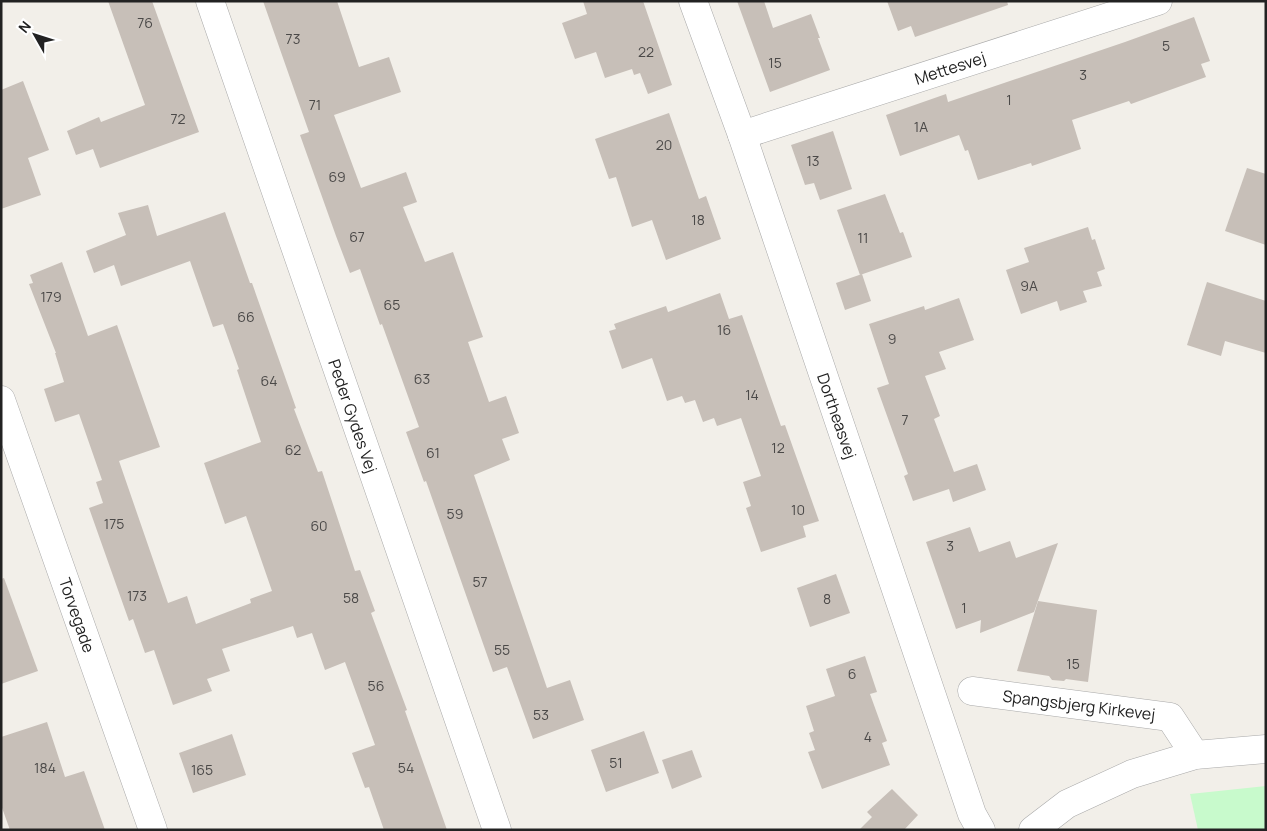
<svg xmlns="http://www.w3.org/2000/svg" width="1267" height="831" font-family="Manrope,sans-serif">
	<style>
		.park { fill: #c8facc }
		.building { fill: #c7bfb8 }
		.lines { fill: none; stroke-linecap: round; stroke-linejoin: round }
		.minor-casing { stroke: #a9a9a9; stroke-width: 29 }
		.tertiary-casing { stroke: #a9a9a9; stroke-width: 29 }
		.minor { stroke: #fff; stroke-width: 28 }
		.tertiary { stroke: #fff; stroke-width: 28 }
		.labels { text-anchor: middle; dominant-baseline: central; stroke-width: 4.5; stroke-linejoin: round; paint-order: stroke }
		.number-label { font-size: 14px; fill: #4b4948 }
		.street-label { font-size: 16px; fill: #222; stroke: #fff }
	</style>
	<rect width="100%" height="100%" fill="#f2efe9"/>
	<path class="park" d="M1266 786V830H1198L1190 794Z"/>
	<g class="building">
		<path d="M108 1H152L199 132 100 168 93 149 76 155 67 131 99 117 101 122 145 105Z"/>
		<path d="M263 1H337L359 67 389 57 401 92 334 115 361 188 406 172 417 202 403 207 425 262 453 252 483 337 468 342 489 402 506 396 519 433 502 439 510 460 474 475 547 688 570 680 584 720 533 739 507 667 493 672 426 481 424 482 406 432 419 427 382 324 380 325 360 269 350 273 336 236 300 135 309 132Z"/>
		<path d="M583 1H643L672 85 648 94 640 73 634 75 632 69 605 78 596 52 575 59 562 23 587 14Z"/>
		<path d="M737 1H764L773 28 811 14 820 38H818L830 70 770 92Z"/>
		<path d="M887 1H1007L1008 5 915 37 911 26 898 31Z"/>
		<path d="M1194 17 1210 61 1201 64 1206 77 1131 104 1129 101 1072 120 1081 149 1032 166 1031 163 978 180 968 150 965 151 959 135 900 156 886 115 946 94 948 102 1125 42Z"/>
		<path d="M23 81 49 150 28 158 41 195 1 209V90Z"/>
		<path d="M669 113 699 199 706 196 721 239 666 260 652 220 632 227 616 177 609 179 595 139Z"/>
		<path d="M833 131 852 189 820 200 814 183 805 185 791 145Z"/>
		<path d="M1247 168 1266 174V245L1225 231Z"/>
		<path d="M885 194 900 233 903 232 912 257 860 275 837 210Z"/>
		<path d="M148 205 157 236 225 212 250 283H252L296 408 294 409 318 472 322 471 355 571 360 570 375 611 371 613 407 710 405 711 447 830H384L369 787 365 788 352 753 375 745 345 662 325 670 312 633 297 638 293 626 222 649 230 671 207 679 212 691 173 705 154 650 145 653 133 619 129 621 89 508 103 503 96 482 102 480 79 414 55 422 44 389 64 382 55 353H56L29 284 33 283 30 275 62 262 88 336 117 325 160 447 119 461 168 603 187 596 196 624 251 603 250 599 272 591 246 516 225 524 204 463 261 442 237 370 239 369 223 324 213 327 190 261 121 286 114 265 94 273 86 251 126 235 118 213Z"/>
		<path d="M1088 227 1092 240 1095 239 1105 269 1097 272 1102 286 1083 291 1087 302 1060 311 1057 301 1021 314 1006 270 1029 262 1024 248Z"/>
		<path d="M862 274 871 301 845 310 836 283Z"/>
		<path d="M1207 282 1266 301V353L1225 341 1221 356 1187 345Z"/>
		<path d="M720 293 729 319 742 315 781 426 785 425 819 521 803 526 806 537 761 552 746 508 751 506 743 482 761 476 741 418 717 426 714 418 703 422 695 400 685 403 682 396 667 401 652 358 622 369 609 331 616 329 614 324 666 306 668 312Z"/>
		<path d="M959 298 974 340 939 352 946 369 925 376 940 416 934 419 954 472 977 464 986 490 953 502 949 489 913 501 904 476 908 474 877 388 889 384 869 324 924 306 925 310Z"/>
		<path d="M970 527 979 552 1010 541 1016 558 1058 543 1034 612 980 633 981 620 956 629 926 542Z"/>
		<path d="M836 574 850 613 810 627 797 588Z"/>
		<path d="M4 578 38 671 1 684V579Z"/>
		<path d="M1038 601 1097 610 1088 682 1066 679 1064 681 1052 680 1049 676 1017 671Z"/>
		<path d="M865 656 877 692 870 694 887 741 882 743 890 765 822 789 808 752 815 750 809 733 814 731 806 706 835 696 826 669Z"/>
		<path d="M47 722 65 777 84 771 105 830H10L1 805V737Z"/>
		<path d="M644 731 659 773 606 792 591 750Z"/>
		<path d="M232 734 246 775 193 793 179 753Z"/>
		<path d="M692 750 702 777 672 789 662 760Z"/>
		<path d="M892 789 918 815 904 830H859L872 817 867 812Z"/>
	</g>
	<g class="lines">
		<g class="minor-casing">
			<g id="minor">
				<path d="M210 1 497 830"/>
				<path d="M693 1 742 135 972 814 981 830"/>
				<path d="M742 135 1158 1"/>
				<path d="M1 400 153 830"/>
				<path d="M972 691 1170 717 1195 755"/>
			</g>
		</g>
		<g class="tertiary-casing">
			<path id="tertiary" d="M1033 830 1067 804 1132 774 1195 755 1266 749"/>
		</g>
		<use href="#minor" class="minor"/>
		<use href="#tertiary" class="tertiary"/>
	</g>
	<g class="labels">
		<g class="number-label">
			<text x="145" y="22">76</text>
			<text x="293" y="38">73</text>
			<text x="1166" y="45">5</text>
			<text x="646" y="51">22</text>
			<text x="775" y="62">15</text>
			<text x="1083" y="74">3</text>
			<text x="1009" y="99">1</text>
			<text x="315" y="104">71</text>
			<text x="178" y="118">72</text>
			<text x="921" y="126">1A</text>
			<text x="664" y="144">20</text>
			<text x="813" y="160">13</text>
			<text x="337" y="176">69</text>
			<text x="698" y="219">18</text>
			<text x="357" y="236">67</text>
			<text x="863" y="237">11</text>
			<text x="1029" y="285">9A</text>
			<text x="51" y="296">179</text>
			<text x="392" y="304">65</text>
			<text x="246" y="316">66</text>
			<text x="724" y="329">16</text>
			<text x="892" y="338">9</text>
			<text x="422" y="378">63</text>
			<text x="269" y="380">64</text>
			<text x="752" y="394">14</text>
			<text x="905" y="419">7</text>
			<text x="778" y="447">12</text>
			<text x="293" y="449">62</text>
			<text x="433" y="452">61</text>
			<text x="798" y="509">10</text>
			<text x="455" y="513">59</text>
			<text x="114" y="523">175</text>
			<text x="319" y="525">60</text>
			<text x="950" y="545">3</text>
			<text x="480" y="581">57</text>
			<text x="137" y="595">173</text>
			<text x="351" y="597">58</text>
			<text x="827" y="598">8</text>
			<text x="964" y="607">1</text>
			<text x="502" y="649">55</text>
			<text x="1073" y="663">15</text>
			<text x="852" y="673">6</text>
			<text x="376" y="685">56</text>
			<text x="541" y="714">53</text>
			<text x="868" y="736">4</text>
			<text x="616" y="762">51</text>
			<text x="45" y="767">184</text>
			<text x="406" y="767">54</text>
			<text x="202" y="769">165</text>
		</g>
		<g class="street-label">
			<text transform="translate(950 68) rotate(-18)">Mettesvej</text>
			<text transform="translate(353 416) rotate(71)">Peder Gydes Vej</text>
			<text transform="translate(837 416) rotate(71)">Dortheasvej</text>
			<text transform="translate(77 615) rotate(71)">Torvegade</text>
			<text transform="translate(1079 705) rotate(7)">Spangsbjerg Kirkevej</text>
		</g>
	</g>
	<rect width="1267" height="831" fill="none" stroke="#222222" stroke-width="5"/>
	<g transform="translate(35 35) rotate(309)" stroke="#ffffff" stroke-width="4" paint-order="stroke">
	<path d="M0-4L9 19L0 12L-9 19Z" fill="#222222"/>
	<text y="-8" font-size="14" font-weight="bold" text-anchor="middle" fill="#222222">N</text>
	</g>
</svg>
